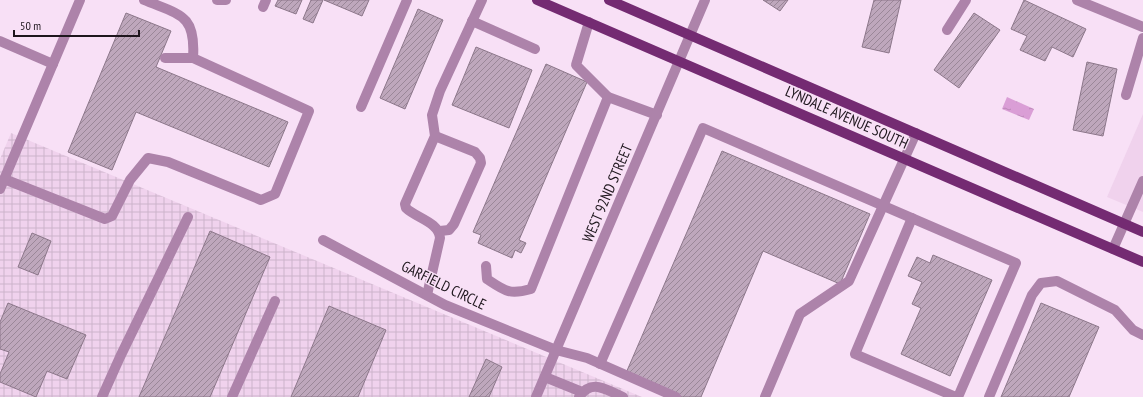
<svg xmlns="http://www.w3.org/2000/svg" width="1143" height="397" viewBox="0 0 1143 397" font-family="'PT Sans Narrow',sans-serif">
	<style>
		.built { fill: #f0d2ed }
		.industrial { fill: url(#industrial-grid) }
		.water { fill: url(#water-ripples) }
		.building { fill: url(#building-hatch); stroke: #8c778a }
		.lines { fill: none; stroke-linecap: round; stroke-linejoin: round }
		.minor { stroke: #ad83aa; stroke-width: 10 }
		.major { stroke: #742b72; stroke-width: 10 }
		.labels { text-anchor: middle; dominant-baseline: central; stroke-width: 3; stroke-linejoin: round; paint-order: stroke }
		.street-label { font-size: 15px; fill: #1e161d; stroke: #f8e0f6 }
	</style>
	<defs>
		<pattern id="industrial-grid" width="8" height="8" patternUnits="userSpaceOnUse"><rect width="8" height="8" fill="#f0d2ed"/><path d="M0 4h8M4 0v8" fill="none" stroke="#cdb4cb"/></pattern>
		<pattern id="water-ripples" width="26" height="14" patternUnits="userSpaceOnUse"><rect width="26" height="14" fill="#da9ed6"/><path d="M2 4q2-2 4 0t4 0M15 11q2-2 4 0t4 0" fill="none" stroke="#bb87b7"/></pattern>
		<pattern id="building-hatch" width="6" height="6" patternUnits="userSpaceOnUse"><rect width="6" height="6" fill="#bea7bc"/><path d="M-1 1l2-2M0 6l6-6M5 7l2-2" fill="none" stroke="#9a8798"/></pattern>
	</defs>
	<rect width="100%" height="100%" fill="#f8e0f6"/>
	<path class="built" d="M1143,114v98l-36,-15z"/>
	<path class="industrial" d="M11,133l631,264h-642v-238z"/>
	<path class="water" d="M1007,97l27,12 -5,11 -27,-11z"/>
	<g class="building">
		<path d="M278,0h24l-6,14 -21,-8z"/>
		<path d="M311,0h12l-10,23 -10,-4z"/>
		<path d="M324,0h45l-7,16z"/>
		<path d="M763,0h25l-8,11z"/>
		<path d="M874,0h27l-12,53 -27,-6z"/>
		<path d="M1024,0l62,29 -13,28 -21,-10 -7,14 -25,-11 7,-14 -16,-7z"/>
		<path d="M418,9l25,11 -38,89 -25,-11z"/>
		<path d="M126,13l45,18 -15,36 132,55 -19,45 -133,-55 -24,58 -44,-18z"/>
		<path d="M974,13l26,17 -41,58 -25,-18z"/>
		<path d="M476,47l56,23 -23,58 -57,-23z"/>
		<path d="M1087,62l30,7 -14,67 -30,-6z"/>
		<path d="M546,64l41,18 -68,158 7,3 -5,10 -6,-3 -3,8 -34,-15 3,-8 -8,-3z"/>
		<path d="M722,151l148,63 -30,70 -77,-33 -62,146h-19l-56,-24z"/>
		<path d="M210,231l60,26 -60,140h-71z"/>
		<path d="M32,233l19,8 -13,34 -20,-8z"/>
		<path d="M933,255l59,25 -42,96 -49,-22 20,-46 -9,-4 10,-22 -14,-6 9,-19 13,6z"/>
		<path d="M8,303l78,32 -19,44 -20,-8 -11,26 -36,-15v-8l9,-22 -9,-3v-27z"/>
		<path d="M1041,303l58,24 -30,70h-68z"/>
		<path d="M329,306l57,24 -28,67h-67z"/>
		<path d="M486,359l16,8 -13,30h-20z"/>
	</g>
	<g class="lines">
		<g class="minor">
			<path d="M217,0h9"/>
			<path d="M1077,0l66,27"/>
			<path d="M263,7l3,-7"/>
			<path d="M472,21l63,28"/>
			<path d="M589,22l-13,43 32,32 49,18"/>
			<path d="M947,30l19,-30"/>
			<path d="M0,41l53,23"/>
			<path d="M165,58h28"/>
			<path d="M1126,95l17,-57"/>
			<path d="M361,107l46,-107"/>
			<path d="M435,136l40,16 5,6 1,5 -27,61 -5,6 -9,1"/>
			<path d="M4,179l101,40 7,-3 18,-36 18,-22 20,4 93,38 14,-6 34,-83 -116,-53c3,-44 -13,-43 -49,-58"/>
			<path d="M0,189l80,-189"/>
			<path d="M912,218l-57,136 101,43"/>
			<path d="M323,240l122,65 111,45 31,8 89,39"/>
			<path d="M1113,249l30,-68"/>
			<path d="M486,266l1,13c18,12 22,16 44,10l77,-192"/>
			<path d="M427,295l13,-57c-1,-16 -24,-20 -34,-30l-1,-4 30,-68 -3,-21 8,-24 42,-91"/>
			<path d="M600,364l103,-236 313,135 -58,134"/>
			<path d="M545,377l37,15"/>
			<path d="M102,397l18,-40 68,-140"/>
			<path d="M232,397l43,-96"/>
			<path d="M536,397l169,-397"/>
			<path d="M579,397c13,-19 27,-7 44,0"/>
			<path d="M765,397l35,-83 49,-33 67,-148"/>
			<path d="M989,397l43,-102 9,-12 16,-2 58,29 18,20 10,5"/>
		</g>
		<g class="major">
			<path d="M537,0l606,262"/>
			<path d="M609,0l534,232"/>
		</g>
	</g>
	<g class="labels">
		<g class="street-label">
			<text transform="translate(847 117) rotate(24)">LYNDALE AVENUE SOUTH</text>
			<text transform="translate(607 193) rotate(-67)">WEST 92ND STREET</text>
			<text transform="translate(444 285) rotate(26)">GARFIELD CIRCLE</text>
		</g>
	</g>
	<path d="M14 30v6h125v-6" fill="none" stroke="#1e161d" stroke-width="2"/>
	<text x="20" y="30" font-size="12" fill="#1e161d" stroke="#f8e0f6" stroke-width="3" paint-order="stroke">50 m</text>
</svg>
